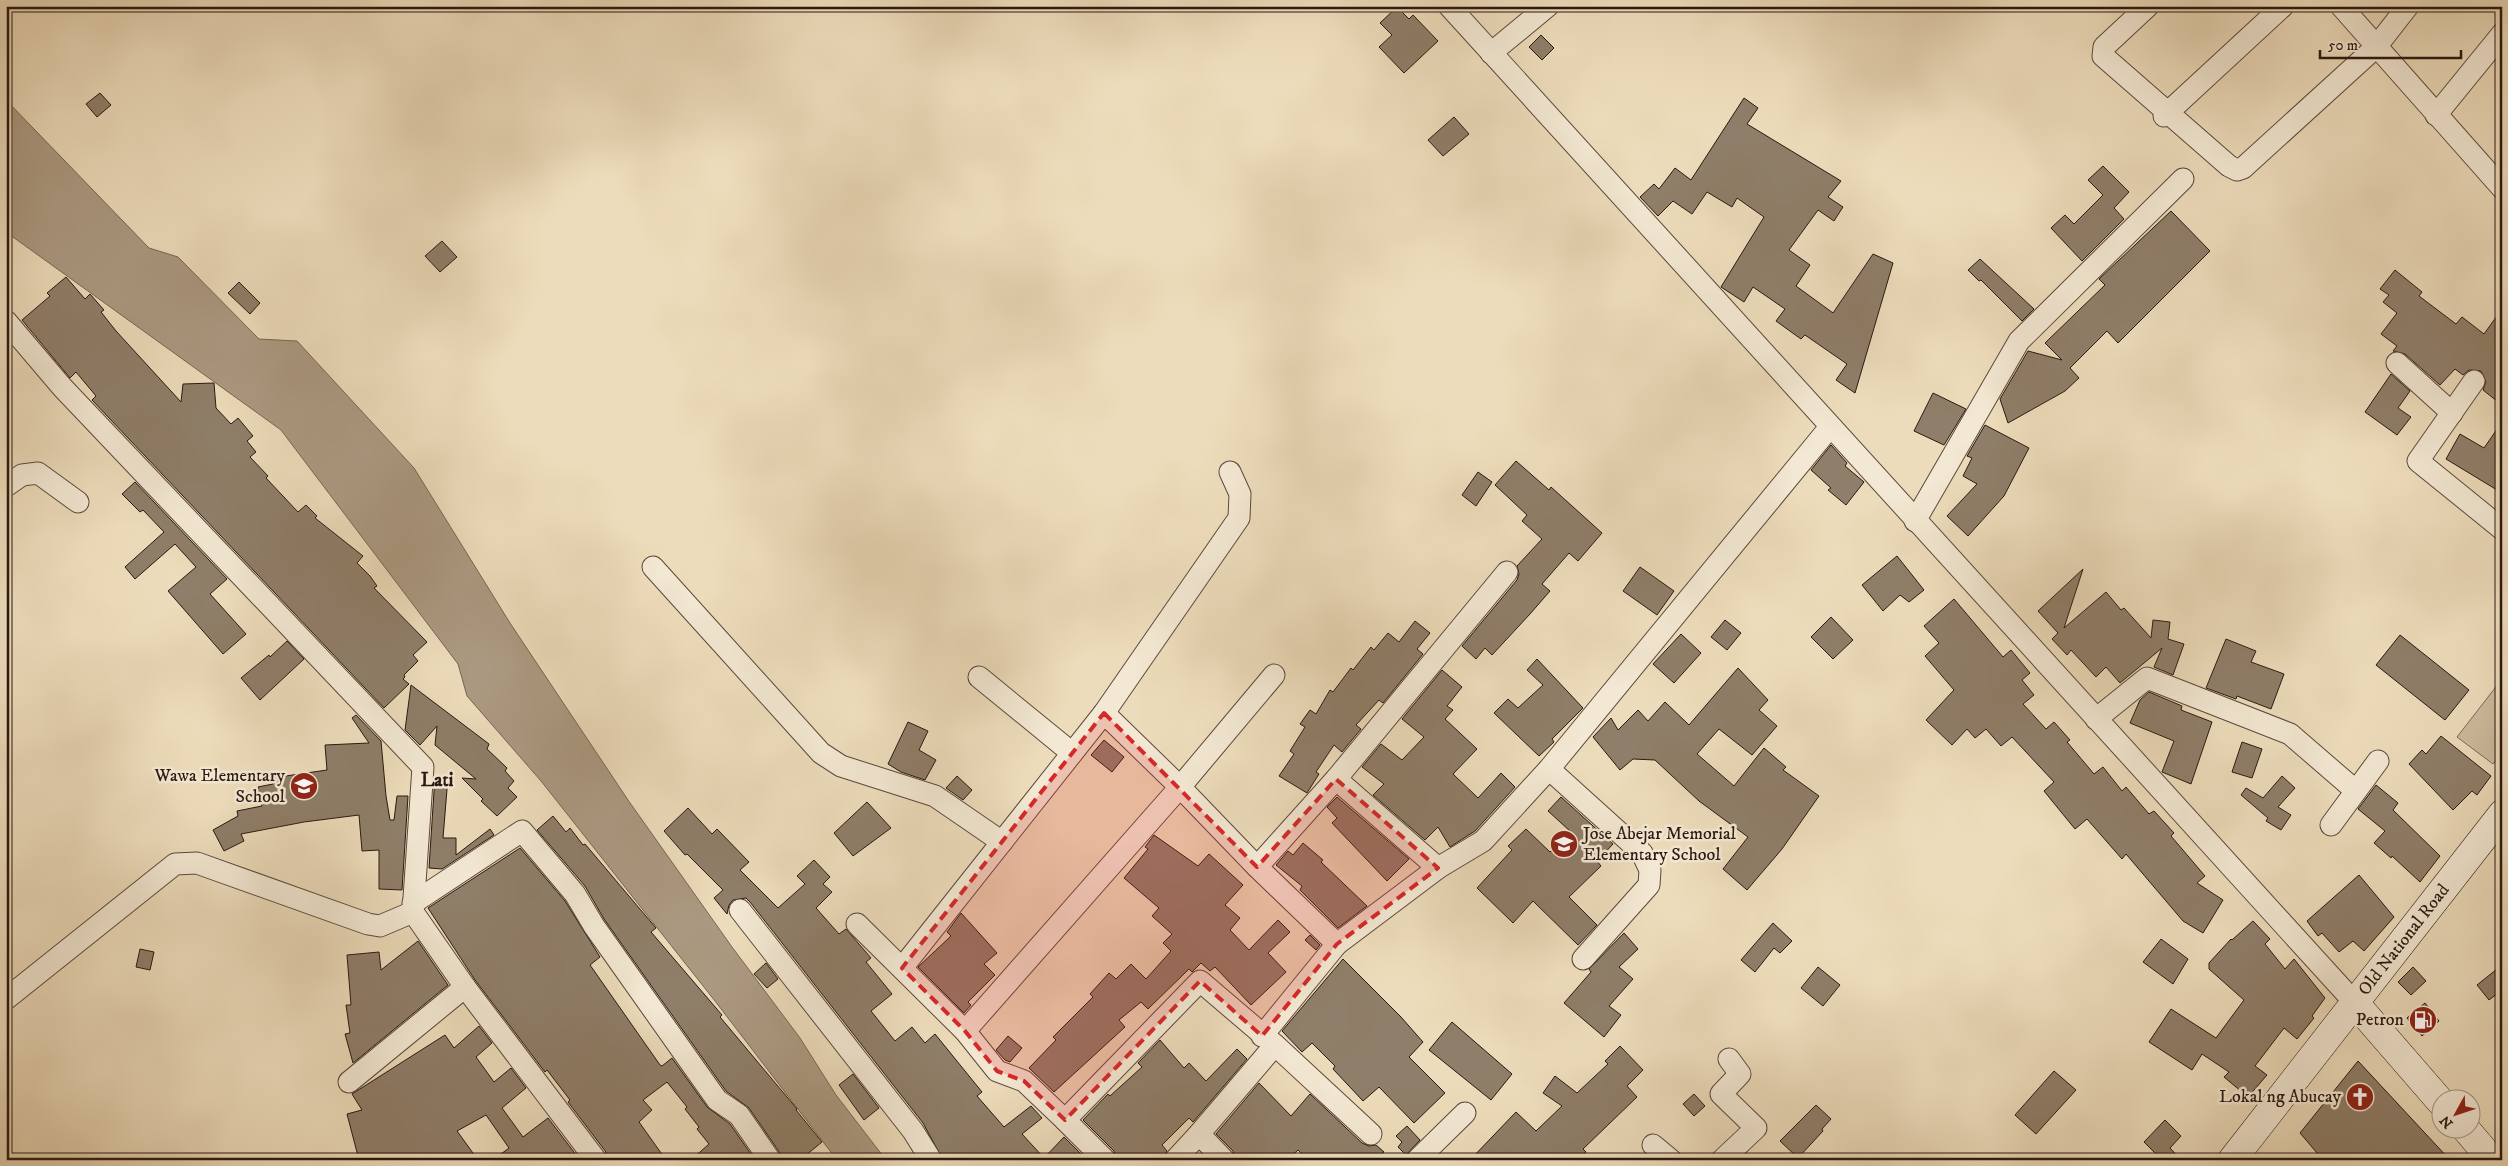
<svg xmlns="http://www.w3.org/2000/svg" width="2508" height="1166" viewBox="0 0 2508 1166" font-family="'IM FELL DW Pica',serif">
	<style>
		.green { fill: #ccbb9e; stroke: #7b6a58 }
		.water { fill: #ab9981; stroke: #776554 }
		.building { fill: #8f7e69; stroke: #2a1811 }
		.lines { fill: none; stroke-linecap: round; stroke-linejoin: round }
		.minor-casing { stroke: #5b493c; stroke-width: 23 }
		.secondary-casing { stroke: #2a1811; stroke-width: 29 }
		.minor { stroke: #f3e8d3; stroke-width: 21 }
		.secondary { stroke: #f3e8d3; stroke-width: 28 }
		.marked { fill: #d62828; fill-opacity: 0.2; stroke: #d62828; stroke-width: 4; stroke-dasharray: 10 6; stroke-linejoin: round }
		.labels { text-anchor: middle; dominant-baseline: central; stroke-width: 5; stroke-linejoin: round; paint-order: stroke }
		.poi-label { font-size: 18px; fill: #2a1811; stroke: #f3e8d3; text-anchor: end }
		.street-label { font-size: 18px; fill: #2a1811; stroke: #f3e8d3 }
		.neighbourhood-label { font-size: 19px; font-weight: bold; fill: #2a1811; stroke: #f3e8d3 }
	</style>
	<rect width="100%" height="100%" fill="#eddcbb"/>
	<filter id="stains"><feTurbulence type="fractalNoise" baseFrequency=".004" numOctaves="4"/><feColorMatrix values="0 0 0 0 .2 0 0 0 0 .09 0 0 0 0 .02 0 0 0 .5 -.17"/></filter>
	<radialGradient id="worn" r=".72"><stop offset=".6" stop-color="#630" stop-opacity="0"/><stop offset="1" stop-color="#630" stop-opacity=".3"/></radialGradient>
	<path class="green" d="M2502,679v74l-9,11 -36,-27z"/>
	<path class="water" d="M6,100l143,148 29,9 81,82 38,2 117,127 96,155 118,177 104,147 68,91 36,57 50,65h-49l-122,-159 -174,-220 -74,-85 -9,-32 -177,-234 -275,-198z"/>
	<g class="building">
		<path d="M1397,7l12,12 4,-4 25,26 -34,32 -25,-26 13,-12 -12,-12z"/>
		<path d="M1541,35l13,13 -12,12 -13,-13z"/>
		<path d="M100,93l11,12 -14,12 -11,-13z"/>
		<path d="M1744,98l14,10 -11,16 94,57 -13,16 15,10 -9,14 -16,-11 -29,40 21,15 -14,21 37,27 40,-59 20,9 -38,130 -19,-13 11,-16 -42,-29 -4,4 -25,-18 9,-12 -32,-22 -9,15 -23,-15 43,-70 -27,-19 -5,9 -25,-15 -15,22 -19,-13 -15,15 -18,-19 14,-13 5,5 16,-21 16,12z"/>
		<path d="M1454,117l15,17 -26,22 -15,-16z"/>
		<path d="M2103,166l26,26 -15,16 10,11 -42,42 -31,-33 14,-13 9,9 29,-29 -15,-15z"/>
		<path d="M2171,211l39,40 -92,92 -11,-12 -37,37 9,10 -14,13 -57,32 -8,-24 28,-48 34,9 -17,-17 60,-58 -6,-6z"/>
		<path d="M442,241l15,16 -17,15 -15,-16z"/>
		<path d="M1980,259l54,50 -12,12 -41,-41 -2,1 -11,-11z"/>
		<path d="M2395,270l27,22 -3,4 37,28 6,-7 22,17 18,-25v96l-19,-15 3,-8 -5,-11 -12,-1 -6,5 -8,-6 -15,16 -35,-31 -12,-3 4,-5 -16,-12 16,-21 -14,-11 6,-7 -9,-6z"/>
		<path d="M66,277l19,22 5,-5 14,16 -3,2 15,19 65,71 2,-18 31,-1 2,25 15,16 7,-6 15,18 -6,5 9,11 -6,5 18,19 -2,2 32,34 8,-7 11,11 -2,2 48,38 -6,7 13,13 7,10 -3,2 53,54 -14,13 5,6 -14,14 1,2 -2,2 6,5 -25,24 -292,-308 4,-4 -20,-24 -6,6 -48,-58 28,-24 -3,-3z"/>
		<path d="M239,282l21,21 -10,11 -22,-21z"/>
		<path d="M2391,374l19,17 -12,17 13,9 -14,18 -32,-23z"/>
		<path d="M1933,393l33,16 -22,36 -30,-14z"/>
		<path d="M2502,422v71l-56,-34 14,-25 24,14z"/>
		<path d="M1985,425l44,23 -25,48 -36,40 -21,-20 30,-32 -14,-8 9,-18 -5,-2z"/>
		<path d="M1831,445l16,18 -2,3 19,16 -18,23 -18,-15 3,-2 -20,-18z"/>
		<path d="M1516,461l33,29 2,-3 51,46 -24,28 -9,-8 -27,31 8,7 -20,23 -38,41 -7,-7 -9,11 -14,-13 55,-66 2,-6 -2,-8 25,-27 -20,-18 5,-6 -32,-30z"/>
		<path d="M1478,472l14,10 -16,24 -14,-11z"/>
		<path d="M135,482l92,97 -17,15 36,40 -23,20 -55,-63 28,-24 -21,-23 -40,35 -10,-12 39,-35 -21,-22 -3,2 -18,-18z"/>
		<path d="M1897,556l27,34 -15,12 -9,-7 -17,16 -21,-26z"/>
		<path d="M1640,567l34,24 -17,24 -34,-24z"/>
		<path d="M2083,569l-19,59 42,-36 15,18 3,-2 27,30 2,-18 17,2 -2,17 16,5 -11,31 -19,-8 8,-19 -42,35 -14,-16 -10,10 -25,-27 -4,5 -15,-16 6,-6 -20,-22z"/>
		<path d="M1954,599l49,58 8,-7 19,23 -8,7 12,15 -11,9 23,25 8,-7 16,18 -3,2 27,32 9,-7 19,24 4,-4 23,27 5,-3 20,22 -3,3 34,40 -8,7 26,17 -20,33 -20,-12 -57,-67 -4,5 -35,-40 -12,10 -31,-38 10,-9 -42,-45 -11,9 -15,-17 -11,9 -8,-9 -15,16 -26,-25 28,-30 -29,-34 14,-13 -15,-17z"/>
		<path d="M1831,617l22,23 -20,19 -22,-22z"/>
		<path d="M1725,620l16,13 -14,17 -16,-13z"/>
		<path d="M1415,621l15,12 -13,16 6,5 -40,49 -4,-3 -23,25 5,4 -19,23 -8,-7 -18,27 3,2 -12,19 -28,-17 15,-22 -4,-3 15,-24 -5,-3 10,-14 6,4 14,-24 3,2 18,-24 2,2 18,-23 3,3 14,-17 11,9z"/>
		<path d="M1681,634l20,19 -27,30 -21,-19z"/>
		<path d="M2400,635l69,55 -24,30 -69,-55z"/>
		<path d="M2226,639l30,12 -5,11 33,12 -13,35 -34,-13 -1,3 -30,-11z"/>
		<path d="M287,641l17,18 -44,41 -19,-22 28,-23 1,2z"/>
		<path d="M1537,659l46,49 -31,31 2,3 -15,14 -45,-43 14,-14 10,9 25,-23 -16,-15z"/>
		<path d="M1738,668l30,32 -9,10 18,16 -25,29 -33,-26 -22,25 37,32 30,-38 22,19 -3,3 36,26 -37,53 -35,41 -24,-21 25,-32 -49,-36 -44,-41 -22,-1 -13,11 -27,-33 18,-19 7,12 20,-20 10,11 17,-19 24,23z"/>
		<path d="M1442,670l20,17 -15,19 6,4 -8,9 32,30 -24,25 25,24 23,-25 14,14 -40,44 -25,16 -12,-20 -13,13 -52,-45 11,-11 -22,-17 19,-23 21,16 22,-23 -22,-18z"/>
		<path d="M411,685l78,59 -2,5 20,19 -2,3 9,10 -6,7 9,9 -20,19 -16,-15 2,-2 -21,-21 14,1 -41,-34 2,-19 -17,19 -15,-15z"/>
		<path d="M2149,692l33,14 -1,4 31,12 -21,62 -29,-12 12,-31 -44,-18 10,-23z"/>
		<path d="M356,715l25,26 5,55 4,24h4l3,-24h11l-6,94 -23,-1v-39l-17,1 -3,-36 -55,7 -63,12 3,7 -20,10 -11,-21 25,-14 -1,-5 25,-5 -4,-19 15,-3 -1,-6 55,-8 -2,-25 44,-2 -17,-25z"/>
		<path d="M908,722l20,9 -9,19 17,10 -11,20 -24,-8 -13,-8z"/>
		<path d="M2441,736l50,40 -14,19 -5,-4 -19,19 -44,-46 13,-14 4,4z"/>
		<path d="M1104,740l20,17 -12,15 -21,-17z"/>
		<path d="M2242,742l20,7 -10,29 -20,-6z"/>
		<path d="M435,776l13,1 -5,61h13v17l34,-26 4,6 -52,34 -13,-1z"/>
		<path d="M957,776l15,14 -9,10 -17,-12z"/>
		<path d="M2282,776l13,12 -17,19 13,8 -10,15 -15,-9 2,-3 -27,-23 5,-7 17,10z"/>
		<path d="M2376,785l22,18 -5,7 47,46 -20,26 -28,-26 -1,2 -17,-15 11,-12 -27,-22z"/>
		<path d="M1337,797l72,62 -22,22 -55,-58 5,-5 -10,-11z"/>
		<path d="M1561,797l52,47 -16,17 4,5 -32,31 28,28 -19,20 -45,-44 -20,22 -36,-35 35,-38 -4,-4 18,-17 24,23 21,-20 -23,-21z"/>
		<path d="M867,802l24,26 -38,28 -19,-23z"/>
		<path d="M688,808l24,26 5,-5 32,33 -9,8 38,38 27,-24 -8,-8 17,-16 16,17 -7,7 9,8 -16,16 23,26 7,-5 25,29 -5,4 26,32 -21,17 24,30 17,-14 13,16 10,-9 47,58 -5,4 27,31 27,-21 11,12 -20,16 22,24 20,-21 23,23h-144l-20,-37 -173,-221 -4,-4 -13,2 -4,5 -2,9 -13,-16 9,-8 -36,-36 -2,1 -21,-24z"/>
		<path d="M553,816l13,16 4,-4 13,17 2,-1 71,84 -5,4 71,83 -2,2 77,92 -1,1 26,32 -22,18h-18l-2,-7 -31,-45 -23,-17 -122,-172 -19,-33 -48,-56z"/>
		<path d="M1154,835l44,31 11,-12 34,31 -18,20 15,13 -10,12 19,20 29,-30 12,12 -22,21 18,19 -35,33 -36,-38 -5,4 -9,-8 -9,9 -3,-3 -41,40 -7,-7 -22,18 6,7 -71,65 -25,-24 27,-28 -3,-3 40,-40 -3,-3 19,-21 7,6 15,-15 15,15 25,-28 -8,-8 9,-9 -20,-18 7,-8 -35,-30 24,-29 -3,-2z"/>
		<path d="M1303,843l20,17 -2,2 46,44 -29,22 -38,-38 2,-4 -26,-21 12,-14 5,4z"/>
		<path d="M520,848l45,53 35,56 -10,8 70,100 2,1 10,-8 35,49 23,17 25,36h-64l18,-16 -12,-15 2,-2 -14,-18 2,-2 -20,-25 -24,18 9,10 -13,12 27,38h-58l-2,-8 -38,-50 2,-2 -23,-30 -2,2 -70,-92 -47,-72z"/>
		<path d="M2359,875l35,42 -30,34 -11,-10 -14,11 -17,-19 -4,3 -11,-15z"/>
		<path d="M961,913l36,40 -13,11 11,11 -27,27 3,3 -7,8 -46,-46 33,-31 -4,-4z"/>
		<path d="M2253,921l17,18 -5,5 20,25 9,-10 31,39 -13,18 2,2 -17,21 -13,-11 -29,38 12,9 -19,22 -24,-20 5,-5 -27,-18 -10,16 -43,-28 22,-33 45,29 28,-38 -35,-31v-6l22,-24 1,1z"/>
		<path d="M1773,923l19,18 -12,12 -6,-5 -19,24 -14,-12z"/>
		<path d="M1624,933l14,16 -19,18 14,12 -24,27 12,9 -17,22 -40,-34 27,-31 -2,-3z"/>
		<path d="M1310,935l10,10 -4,5 -11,-10z"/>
		<path d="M2161,939l27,20 -15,25 -30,-22z"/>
		<path d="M418,941l30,44 -95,78 -8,-29 5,-1 -4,-28h5l-4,-50 32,-3 2,18z"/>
		<path d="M140,949l14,3 -4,18 -14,-3z"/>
		<path d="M1343,959l58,58 22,25 -14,15 36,36 -31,30 -35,-36 -16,14 -30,-32 2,-3 -23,-23 -10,9 -20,-21z"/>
		<path d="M766,963l12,16 -11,9 -13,-14z"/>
		<path d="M2502,965v25l-13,10 -12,-15z"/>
		<path d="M1818,967l22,18 -17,21 -22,-18z"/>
		<path d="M2413,967l13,14 -15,14 -13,-13z"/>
		<path d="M2425,1003l14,18 -17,15 -15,-18z"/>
		<path d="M1452,1022l60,52 -21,26 -62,-50z"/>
		<path d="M479,1026l13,17 -16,14 18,25 17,-14 15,20 -24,20 21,29 25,-19 32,42h-87l16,-12 -23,-33 -29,16 21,29h-119l-12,-46 15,-4 -10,-16 93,-59 9,13z"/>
		<path d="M1008,1036l14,12 -12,14 -5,-2 -9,-10z"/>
		<path d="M1160,1040l24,28 5,-5 17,18 31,-32 10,10 -54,63 -4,-4 -27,27 5,6 -4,9h-46l-3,-9 -31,-31 25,-26 2,2 32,-29 -4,-4z"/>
		<path d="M1620,1046l23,24 -16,16 10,11 -54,52 3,3 -7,8h-109l46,-48 20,19 26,-25 -19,-13 12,-17 22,17 31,-29 -3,-3z"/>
		<path d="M2358,1061l92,99h-127l-23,-27z"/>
		<path d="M2054,1071l22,19 -40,44 -21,-19z"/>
		<path d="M853,1074l26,34 -15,12 -25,-35z"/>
		<path d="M1259,1083l32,33 19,-22 52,49 7,3 7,-1 8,7 -9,8h-67l-10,-10 -11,10h-51l-3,-9 -17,-17z"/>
		<path d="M1694,1094l11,12 -11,10 -11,-12z"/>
		<path d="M1816,1105l15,14 -9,10 1,2 -25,27 -18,-17z"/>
		<path d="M2165,1120l16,16 -11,12 11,12h-19l-18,-18z"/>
		<path d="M1407,1126l13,14 -14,15 -8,-8 4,-5 -6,-6z"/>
	</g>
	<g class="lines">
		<defs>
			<g id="minor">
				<path d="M1449,6l906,997"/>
				<path d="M2148,6l-44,41 -1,9 126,110 8,4 6,-2 133,-121 32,-41"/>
				<path d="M2341,6l161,182"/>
				<path d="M1491,53l57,-47"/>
				<path d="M2436,115l66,-81"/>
				<path d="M2164,116l119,-110"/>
				<path d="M6,321l56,66 361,380 -10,145 52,75 131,173"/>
				<path d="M2397,363l55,50"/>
				<path d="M2474,381l-56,80 84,68"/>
				<path d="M6,486l16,-11 16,-2 40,29"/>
				<path d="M1915,521l104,-180 164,-162"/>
				<path d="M653,567l168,186 20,13 94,30 67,46"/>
				<path d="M979,677l93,76"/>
				<path d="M1104,713l76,74 94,-112"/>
				<path d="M2096,719l51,-41 143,56 66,57"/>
				<path d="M1549,769l93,84 8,17 -1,15 -66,74"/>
				<path d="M1336,779l102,89"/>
				<path d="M2331,825l47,-64"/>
				<path d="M413,903l109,-72 53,63 19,32 123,174 22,15 31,45"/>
				<path d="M740,910l173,221 18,29"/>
				<path d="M857,924l108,107 215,-244 77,80"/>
				<path d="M1337,944l-80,-77 79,-88 171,-207"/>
				<path d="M902,968l202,-255 135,-195 1,-24 -10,-22"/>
				<path d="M6,999l169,-135 22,-1 171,61 12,2 33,-14"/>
				<path d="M965,1031l32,40 27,10 41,39"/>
				<path d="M1262,1036l75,-92 101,-76 45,-27 66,-72 281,-342"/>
				<path d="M349,1082l116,-95"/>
				<path d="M1199,1134l25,26"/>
				<path d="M1653,1145l18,15"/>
				<path d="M1105,1160l-40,-40 135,-139 75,64 96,89"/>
				<path d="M1175,1160l24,-26 76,-89"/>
				<path d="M1417,1160l48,-47"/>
				<path d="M1722,1160l34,-32 -35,-34 19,-20 -11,-15"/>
			</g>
			<g id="secondary">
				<path d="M2355,1003l85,98"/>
				<path d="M2465,1128l27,32"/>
				<path d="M2232,1160l270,-346"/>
			</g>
		</defs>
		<use href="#minor" class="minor-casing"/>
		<use href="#secondary" class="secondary-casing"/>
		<use href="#minor" class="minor"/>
		<use href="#secondary" class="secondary"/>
	</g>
	<path class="marked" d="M1104,713l153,154 79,-88 102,89 -101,76 -75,92 -62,-55 -135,139 -41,-39 -27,-10 -32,-40 -63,-63z"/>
	<defs>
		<symbol id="school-disc" viewBox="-11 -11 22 22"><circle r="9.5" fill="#8f2418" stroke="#f3e8d3"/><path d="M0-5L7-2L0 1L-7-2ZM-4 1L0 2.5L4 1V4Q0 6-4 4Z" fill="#fff"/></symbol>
		<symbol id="fuel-disc" viewBox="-11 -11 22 22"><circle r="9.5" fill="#8f2418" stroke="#f3e8d3"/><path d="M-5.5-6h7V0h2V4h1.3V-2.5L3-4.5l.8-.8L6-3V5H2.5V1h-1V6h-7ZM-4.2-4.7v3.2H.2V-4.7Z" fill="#fff"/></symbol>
		<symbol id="church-disc" viewBox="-11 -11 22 22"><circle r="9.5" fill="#8f2418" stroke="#f3e8d3"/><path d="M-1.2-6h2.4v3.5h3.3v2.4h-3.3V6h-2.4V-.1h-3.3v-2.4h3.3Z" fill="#fff"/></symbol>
	</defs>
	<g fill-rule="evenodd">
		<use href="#school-disc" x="288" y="770" width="32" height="32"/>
		<use href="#school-disc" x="1548" y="828" width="32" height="32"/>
		<use href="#fuel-disc" x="2407" y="1004" width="32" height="32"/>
		<use href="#church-disc" x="2344" y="1081" width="32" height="32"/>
	</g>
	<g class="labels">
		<g class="poi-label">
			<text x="285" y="776">Wawa Elementary<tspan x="285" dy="21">School</tspan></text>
			<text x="1583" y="834" text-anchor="start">Jose Abejar Memorial<tspan x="1583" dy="21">Elementary School</tspan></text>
			<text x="2404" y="1020">Petron</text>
			<text x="2341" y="1097">Lokal ng Abucay</text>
		</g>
		<g class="street-label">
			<text transform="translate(2404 940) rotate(-52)">Old National Road</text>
		</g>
		<g class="neighbourhood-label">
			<text x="437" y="780">Lati</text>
		</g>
	</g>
	<rect width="2508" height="1166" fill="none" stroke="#eddcbb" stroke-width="25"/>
	<rect x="8" y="8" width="2493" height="1151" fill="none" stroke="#2a1811" stroke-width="2.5"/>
	<rect x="12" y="12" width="2483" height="1141" fill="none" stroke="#2a1811"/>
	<g transform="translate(2456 1114) rotate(230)"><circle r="24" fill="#f3e8d3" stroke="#a39585"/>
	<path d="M0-4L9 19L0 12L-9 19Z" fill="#8f2418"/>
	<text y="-8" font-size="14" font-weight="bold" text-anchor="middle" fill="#2a1811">N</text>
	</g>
	<path d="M2320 50v8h141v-8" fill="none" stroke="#2a1811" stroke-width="2.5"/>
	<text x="2328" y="50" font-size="15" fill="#2a1811" stroke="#f3e8d3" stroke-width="4" paint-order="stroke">50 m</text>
	<rect width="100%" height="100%" filter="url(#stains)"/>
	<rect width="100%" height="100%" fill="url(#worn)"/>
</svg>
